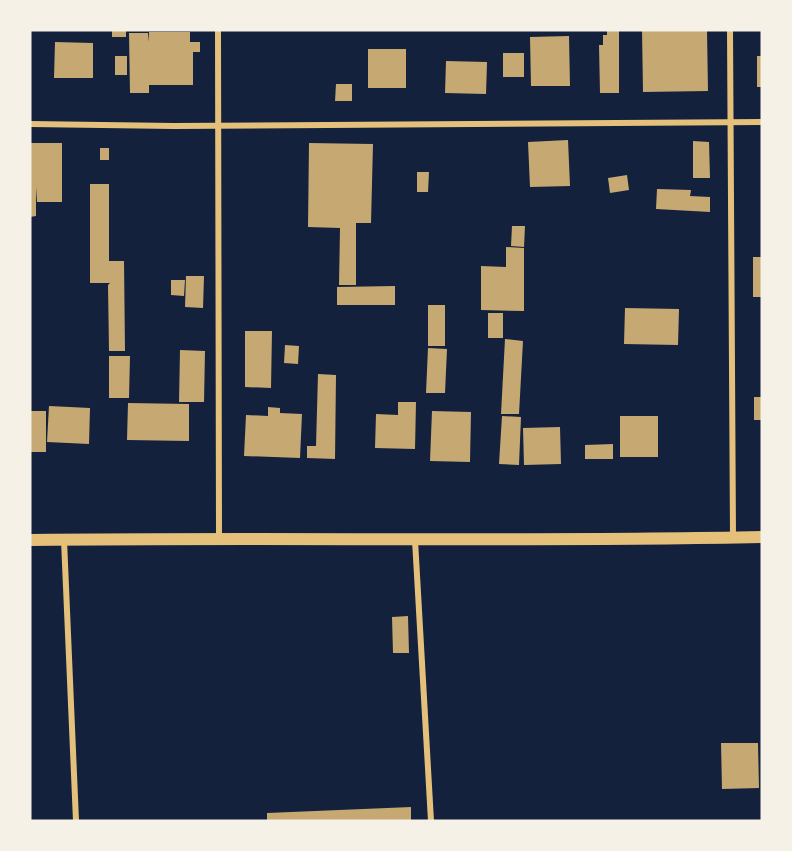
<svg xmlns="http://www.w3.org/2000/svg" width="792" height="851" viewBox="0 0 792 851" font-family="'Open Sans',sans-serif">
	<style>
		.building { fill: #c6a872 }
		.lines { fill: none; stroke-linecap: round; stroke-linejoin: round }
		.minor { stroke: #e5c07b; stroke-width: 6 }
		.secondary { stroke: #e5c07b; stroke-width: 12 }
	</style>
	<rect width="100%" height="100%" fill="#14213d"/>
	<g class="building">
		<rect x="112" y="30" width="14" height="7"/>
		<path d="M607,30h12v63h-19l-1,-48h4v-10h4z"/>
		<path d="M642,30h65l1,61 -65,1z"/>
		<path d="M149,32h41v10h10v10h-7v33h-44v8h-19l-1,-60h19l1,9z"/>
		<path d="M569,36l1,50h-39l-1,-49z"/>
		<path d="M55,42l38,1v35h-39z"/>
		<rect x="368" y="49" width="38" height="39"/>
		<rect x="503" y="53" width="21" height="24"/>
		<rect x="115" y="56" width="12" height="19"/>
		<rect x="757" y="56" width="5" height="31"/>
		<path d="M446,61l41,1 -1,32 -41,-1z"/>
		<path d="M336,84h16v17h-17z"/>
		<path d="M568,140l2,46 -40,1 -2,-45z"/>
		<path d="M693,141l16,1 1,36h-17z"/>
		<path d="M30,143h32v59h-25l-1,-15v29l-6,1z"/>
		<path d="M309,143l64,1 -2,79h-15v62h-17l1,-57 -32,-1z"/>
		<rect x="100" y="148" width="9" height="12"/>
		<path d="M417,172h12l-1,20h-11z"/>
		<path d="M627,175l2,15 -19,3 -2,-15z"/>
		<path d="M90,184h19v77h15l1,90h-16l-1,-66 2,-2h-20z"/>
		<path d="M657,189l34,1 -1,6 20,1v15l-54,-3z"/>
		<path d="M512,226h13l-1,21 -13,-1z"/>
		<path d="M506,247l18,1v63l-43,-1v-44l25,1z"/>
		<rect x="753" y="257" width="9" height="40"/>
		<path d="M186,276h18l-1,32 -18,-1z"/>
		<path d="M171,280h14l-1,16 -13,-1z"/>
		<path d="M395,286v19h-58v-18z"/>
		<rect x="428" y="305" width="17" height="41"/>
		<path d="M625,308l54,1 -1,36 -54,-1z"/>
		<rect x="488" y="313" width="15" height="25"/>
		<path d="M245,331h27l-1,57 -26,-1z"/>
		<path d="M505,339l18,2 -4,73h-18z"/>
		<path d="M285,345l14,1 -1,18 -14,-1z"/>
		<path d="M428,348l19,1 -2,44h-19z"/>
		<path d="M180,350l25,1 -1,51h-25z"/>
		<path d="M109,356h21l-1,42h-20z"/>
		<path d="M318,374l18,1 -1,84 -28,-1v-12h9z"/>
		<rect x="754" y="397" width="8" height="23"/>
		<path d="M398,402h18l-1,47 -40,-1 1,-34 22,1z"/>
		<path d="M128,403l61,1v37l-62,-1z"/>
		<path d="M49,406l41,2 -1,36 -42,-2z"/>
		<path d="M268,407l12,1v5l22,1 -2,44 -56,-2 2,-41 22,1z"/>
		<rect x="30" y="411" width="16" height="41"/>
		<path d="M432,411l39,1 -1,50 -40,-1z"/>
		<path d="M502,416l19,1 -2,48 -20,-1z"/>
		<rect x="620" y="416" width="38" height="41"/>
		<path d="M560,427l1,37 -37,1 -1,-37z"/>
		<path d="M613,444v15h-28v-14z"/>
		<path d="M408,616l1,37h-16l-1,-36z"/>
		<path d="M721,743h37l1,45 -37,1z"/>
		<path d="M411,807v14h-144v-8z"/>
	</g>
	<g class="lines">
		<g class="minor">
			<path d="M218,30l1,507"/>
			<path d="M730,30l3,507"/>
			<path d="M30,124l144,2 588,-4"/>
			<path d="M64,540l12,281"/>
			<path d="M415,540l16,281"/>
		</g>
		<path class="secondary" d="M30,540c244,-3 488,2 732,-3"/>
	</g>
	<rect width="792" height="851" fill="none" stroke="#f6f1e7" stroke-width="63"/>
</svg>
